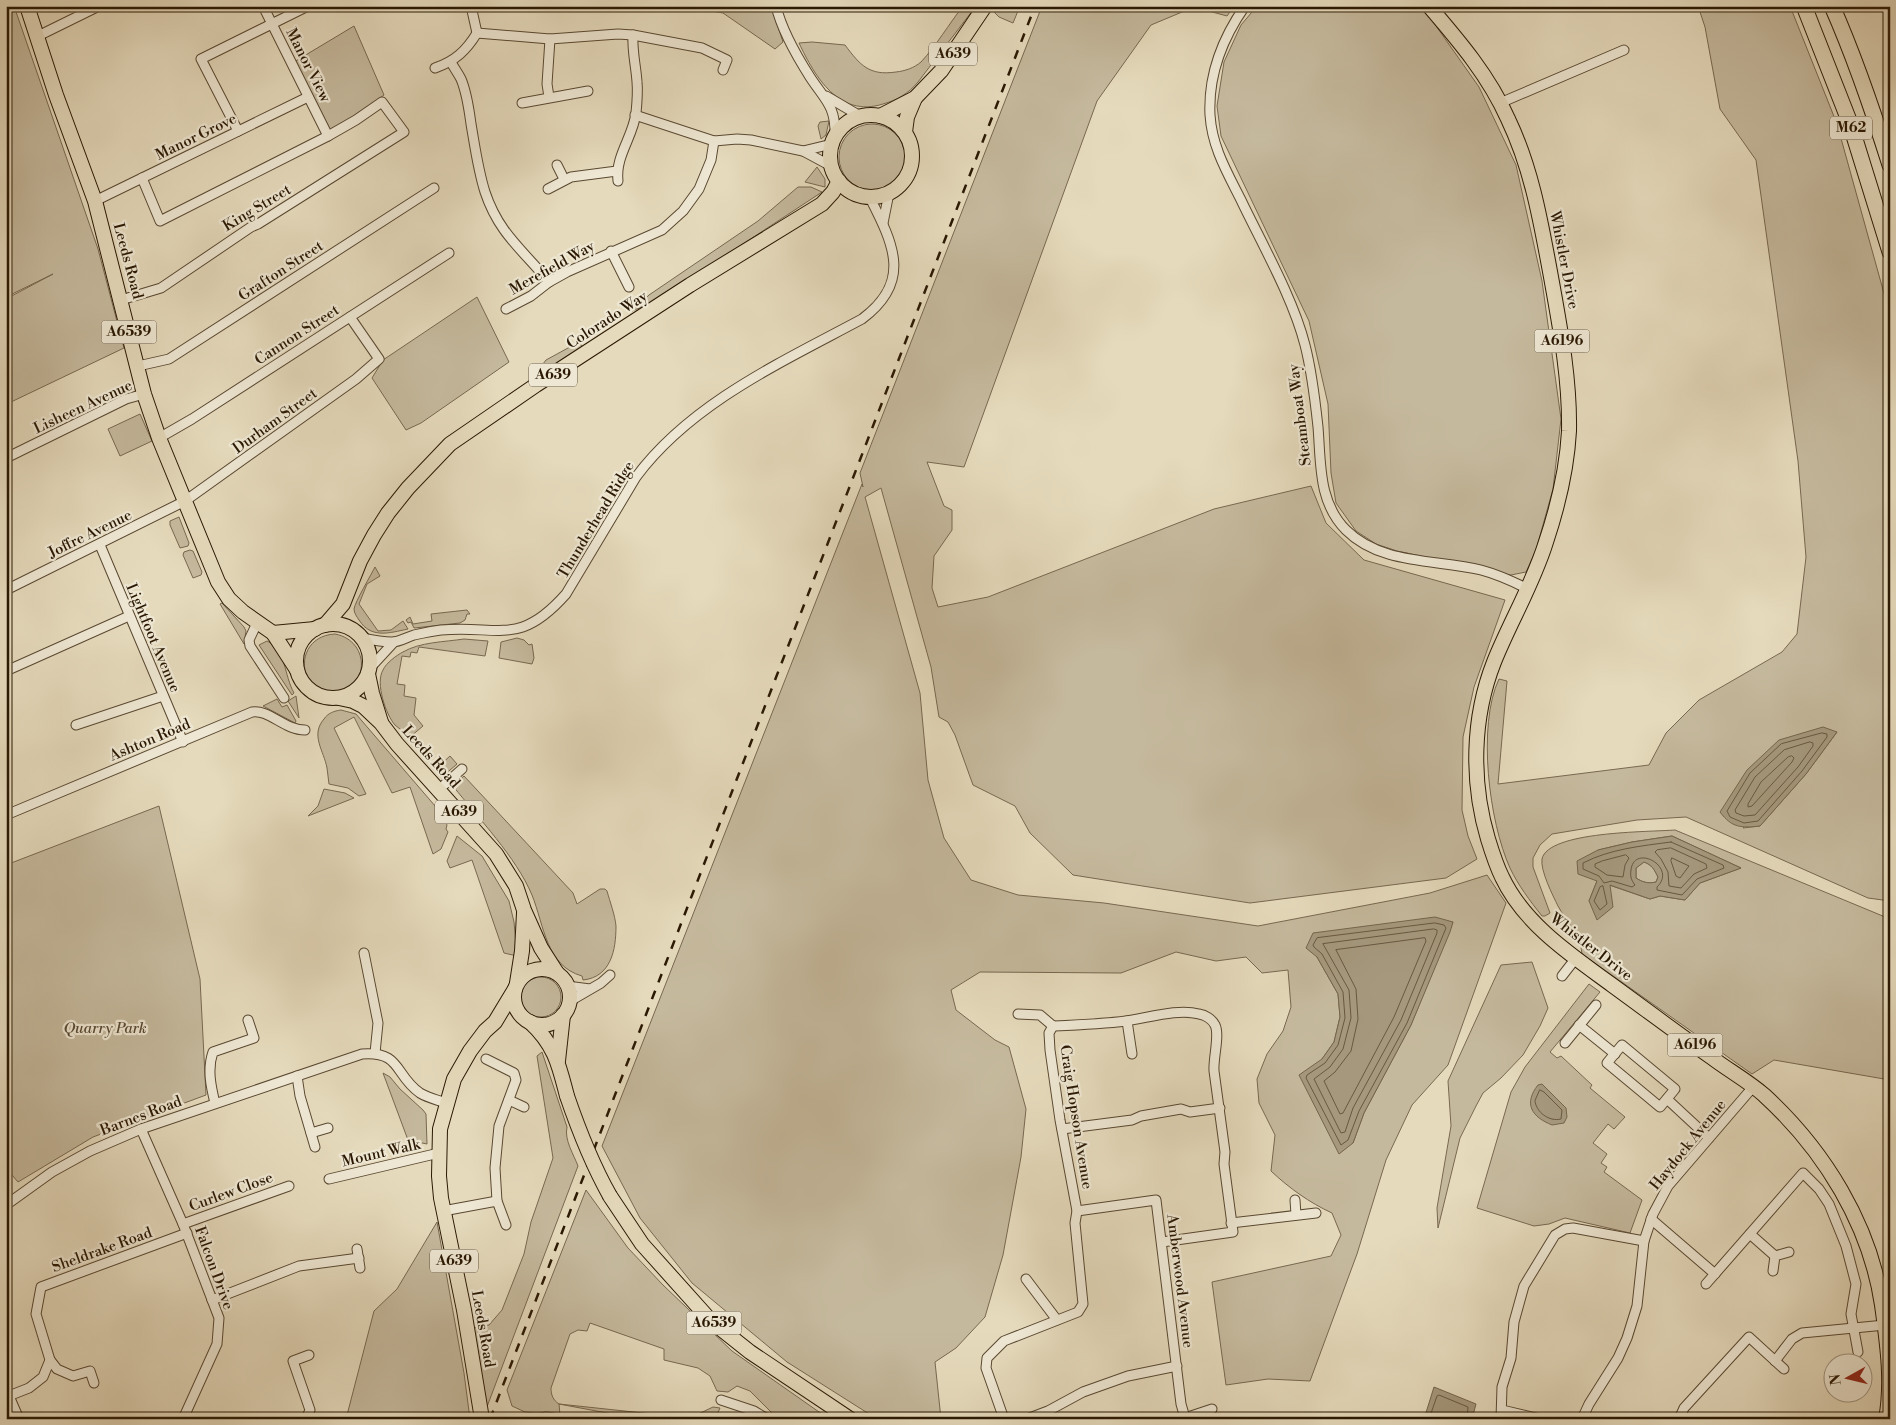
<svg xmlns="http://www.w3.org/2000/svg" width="1896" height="1425" viewBox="0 0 1896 1425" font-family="'Libre Bodoni',serif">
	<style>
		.green { fill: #c5b99d; stroke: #786850; fill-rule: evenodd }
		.water { fill: #a5987d; stroke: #74654c; fill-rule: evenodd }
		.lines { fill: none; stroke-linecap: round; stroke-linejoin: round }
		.shore { stroke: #685840; stroke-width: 1 }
		.street-casing { stroke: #594831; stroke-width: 11 }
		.primary-casing { stroke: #2a1803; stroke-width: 16 }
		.highway-casing { stroke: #2a1803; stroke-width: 17 }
		.street { stroke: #eee7d3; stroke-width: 9 }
		.primary { stroke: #e5dabc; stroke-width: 14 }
		.highway { stroke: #e5dabc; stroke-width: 15 }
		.rail { stroke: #2a1803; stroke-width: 2.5; stroke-dasharray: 9 9; stroke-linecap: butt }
		.primary-bridge-casing { stroke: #2a1803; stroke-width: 16; stroke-linecap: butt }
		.primary-bridge { stroke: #e5dabc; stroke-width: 14 }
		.labels { text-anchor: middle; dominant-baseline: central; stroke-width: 4.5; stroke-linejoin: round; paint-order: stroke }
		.shield { fill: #eee7d3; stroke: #655641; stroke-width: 1 }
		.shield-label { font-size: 14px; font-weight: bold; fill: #2a1803 }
		.street-label { font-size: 15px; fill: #2a1803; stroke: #eee7d3 }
		.park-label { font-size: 15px; font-style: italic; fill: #584831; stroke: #eee7d3 }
	</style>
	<rect width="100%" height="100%" fill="#e5dabc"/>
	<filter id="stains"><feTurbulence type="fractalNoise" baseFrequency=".004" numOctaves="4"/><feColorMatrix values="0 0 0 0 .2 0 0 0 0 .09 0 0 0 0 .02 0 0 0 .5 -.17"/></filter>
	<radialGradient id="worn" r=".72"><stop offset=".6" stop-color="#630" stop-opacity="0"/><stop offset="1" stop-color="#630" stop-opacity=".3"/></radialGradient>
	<g class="green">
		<path d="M6,6h8l84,243 26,99 -113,54 -5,-9v-94l47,-25 -47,23z"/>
		<path d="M684,6h87l12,36 -8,7 -52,-36z"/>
		<path d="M963,6h13l-58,76c-10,12 -21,18 -35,22 -44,14 -68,-27 -84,-61l13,-1 33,3c15,20 24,31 51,27 9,-1 18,-4 25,-10 15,-16 28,-38 42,-56z"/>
		<path d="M994,6h26l-7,17 -14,-6 -7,-7z"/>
		<path d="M1042,6h192l-7,10 -33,-9 -43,18 -54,76 -133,366 -37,-5 17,44 8,4v20l-18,26 -2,32 6,19 50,-10 226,-88 97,-23 15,37 38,37 141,40 -31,87 -11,50 -1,73 6,26 9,23 -31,19 -196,25 -177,-28 -43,-42 -15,-27 -42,-21 -18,-50 -7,-13 -9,-5 -8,-50 -50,-179 -16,9 55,196 8,87 16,58 27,42 47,15 86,8 154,23 172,-33 57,-18 19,28 -58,162 -36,40 -26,55 -29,94 -47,127 -42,-2 -42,6 -14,-103 119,-26 10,-21 -9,-22c-22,-10 -43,-25 -61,-42l4,-36 -16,-32 -2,-24 10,-25 16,-23 8,-24 -3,-37 -26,3 -16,-16 -30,4 -40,-9 -55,21 -141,-1 -29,18 5,20 39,30 14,7 17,62 -5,48 -18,98 -18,62 -29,31 -21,14 6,57h-64l-90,-57 -95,-79 -52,-65 -38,-72 260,-662 1,3 -3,-14zM1453,922l-42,103 -47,88 -11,30 -31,-84 12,-17 6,-25 -2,-23 -21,-37z"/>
		<path d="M1257,6h165l57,81 37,78 26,116 19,138 -8,70 -17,61 -10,22 -15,3 -114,-24 -21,-7 -20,-13 -20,-28 -5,-30 -3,-69 -19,-83 -88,-185 -4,-30 7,-44 17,-37z"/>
		<path d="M1698,6h92l47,118 53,191v586l-22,-3 -182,-81 -49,3 -85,14 -12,11 -7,13v9l17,46 -5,3h-3c-12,-15 -24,-31 -32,-48 -21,-46 -33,-143 -11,-189l8,2 -9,103 151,-19 17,-32 33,-33 83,-48 15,-18 9,-77 -8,-96 -42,-301 -36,-51 -15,-82zM1837,732l-31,42 -46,52 -17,2z"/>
		<path d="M354,26l30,69 -28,22 -27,17 -35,-72z"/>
		<path d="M829,121l-3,14 -5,4 -3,-13 2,-4z"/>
		<circle cx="872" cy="157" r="33"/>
		<path d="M817,167l8,12v8l-20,-5z"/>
		<path d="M798,187h13l11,5 -167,110 -23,9 17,-16 109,-74z"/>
		<path d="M477,297l32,65 -88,61 -15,7 -34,-52 11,-18z"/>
		<path d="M579,342l4,6 -54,34 17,-22z"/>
		<path d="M140,414l12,27 -32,15 -12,-27z"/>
		<path d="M179,517l10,26 -1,3 -8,2 -10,-23v-4z"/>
		<path d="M190,550l3,1 9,21 -1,3 -8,3 -10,-23 1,-3z"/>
		<path d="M375,567l5,9 -13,8 -8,20 19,27 13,-1 12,-9 5,8c-19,4 -37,10 -49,-9 -2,-3 -5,-7 -5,-11 1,-7 17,-34 21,-42z"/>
		<path d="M222,603l22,24 2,4 -2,13 -24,-40z"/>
		<path d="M467,610l3,4h-3l-2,6 -5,3 -46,5 -3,-6 -3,1 -2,-3 4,-3 3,7 19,-3 -1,-7z"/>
		<path d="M335,634c37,7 34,58 -2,58 -38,0 -39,-56 2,-58z"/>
		<path d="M517,638l7,2 5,5 3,-1 2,14 -2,6 -33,-6 2,-16z"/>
		<path d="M464,639l24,2 -3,15 -66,-9 -2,6 -6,-1 -1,5 -8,-1 -5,28 8,1 -1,11 12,2 -2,17 9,11 -13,11c-5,-4 -10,-8 -15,-12 -9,-10 -20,-42 -12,-55 3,-7 14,-15 20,-18 17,-10 41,-10 61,-13z"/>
		<path d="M267,641c19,9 17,34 27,52l-2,2 -33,-50z"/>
		<path d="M296,696l3,22 -11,-17z"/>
		<path d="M277,699l5,8 5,-2 9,16 -1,2 -32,-17z"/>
		<path d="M341,710l15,4 86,100 5,11 -1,4 2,3 -7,17 -8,5 -23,-67 -18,6 -38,-76 -20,11 32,66 -7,2 -11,-8 -19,-4c-1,-5 -1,-11 -2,-16 -3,-17 -17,-33 -3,-49 4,-6 10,-8 17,-9z"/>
		<path d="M450,756l7,8 -15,13 -5,-9z"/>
		<path d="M464,776l109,117 4,11 23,-15h5l2,2c3,11 8,24 9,35 0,24 -5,51 -33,54l-1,-4c-36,-10 -38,-51 -50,-81 -16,-38 -53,-76 -79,-109z"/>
		<path d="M324,789l21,4 9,5 -46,18 10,-10z"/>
		<path d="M159,806l41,173 6,116 -113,42 -75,45 -12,-14v-303z"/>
		<path d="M1675,830l215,89v161l-116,-20 -22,14 -170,-120c-1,-18 -16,-33 -24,-48 -5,-10 -18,-36 -16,-47 6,-28 107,-27 133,-29zM1672,836l69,32 -41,15 -15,17 -25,-4 -10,3 -41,-14 -20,16 8,-20 1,-31 34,-8z"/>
		<path d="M457,836l25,20 27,45 5,21 3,34 -13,-3 -32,-93 -22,8 -3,-7z"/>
		<path d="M1644,862c8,3 10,7 14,15l-2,5c-8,2 -14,0 -20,-4v-10z"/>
		<path d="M1532,962l16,46 -8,18 -17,29 -22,23 -18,15 -7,13 -16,32 -22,90 -1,-20 14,-82 -3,-45 53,-116z"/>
		<circle cx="541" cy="997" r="20"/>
		<path d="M1589,984l11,8 -50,60 7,6 4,-2 31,29 -2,3 35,29 -11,12 -6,-5 -15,19 14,11 -6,9 6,4 -3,5 38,28 -12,33 -65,-15 -16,6 -15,2 -57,-18 34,-116 14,-25z"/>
		<path d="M542,1052l25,75c-3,13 7,28 11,39l-93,246 -11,-84 15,-3 13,-15 22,-56 7,-32 22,-64 -16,-102z"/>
		<path d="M383,1073l7,4 10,12 23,21 3,4 1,30 -19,-4z"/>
		<path d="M586,1190l42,58 35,37 69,66 97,68h-51l-28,-28 -13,-5 -9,6 -11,-1 -7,-15 -12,-8 -34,-8v-11l-74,-26 -3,8 -9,-1 -8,4 -19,54c0,7 2,12 8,16l131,14 23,-11 7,1 -5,11h-76l-80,-15 1,11 -35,-3 -13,-6 -5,-16z"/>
		<path d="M437,1222l27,151 6,46h-124l28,-108 23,-22z"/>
	</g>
	<g class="water">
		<path d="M1823,727l14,5 -31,42 -46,52c-19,2 -28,2 -40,-14l27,-42 32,-30z"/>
		<path d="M1672,836l69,32 -41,15 -15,17 -25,-4 -10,3 -40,-14 3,22 -16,13 -8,-19 8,-20 -19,-7 -1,-13 21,-11 34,-8zM1644,862c8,3 10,7 14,15l-2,5c-8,2 -14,0 -20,-4v-10z"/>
		<path d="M1435,917l18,5 -3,10 -39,93 -47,88 -11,30 -14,11 -40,-79 23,-16 12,-17 6,-25 -2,-23 -21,-37 -11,-9 7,-15z"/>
		<path d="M1542,1084l24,24 1,9 -3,6 -12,2c-20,-8 -29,-21 -14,-40z"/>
		<path d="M1434,1387l42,17 -4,15h-48z"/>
	</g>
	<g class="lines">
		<g class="shore">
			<path d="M1822,733l5,1v3l-25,34 -44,50 -14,2 -14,-6 -3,-6 23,-38 31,-29z"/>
			<path d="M1810,742l3,1v3l-15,21 -43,48 -11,1 -8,-3 -1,-3 20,-33 29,-27z"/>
			<path d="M1792,756l2,2 -2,4 -40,44 -4,1v-3l13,-22 27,-25z"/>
			<path d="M1671,842l52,23 1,3 -27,11 -15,16 -25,-5v-3c21,-20 -23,-44 -26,-17 -1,6 0,10 4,15l-3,2 -20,-6 -8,2 -5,-7 -16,-7v-6c27,-14 58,-17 88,-21z"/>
			<path d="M1671,848l35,16 1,4 -13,6 -13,14 -12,-2 -1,-14 -7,-13 -6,-7 2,-2z"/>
			<path d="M1626,855l3,3 -4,7 -2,12 -16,-2 -12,-8v-3l7,-3z"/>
			<path d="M1672,858l17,8 -9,12 -4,-2 -5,-15z"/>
			<path d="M1603,886l4,18 -7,6 -6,-9 6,-14z"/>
			<path d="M1435,923l9,2 2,3 -39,95 -48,88 -11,29 -7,5 -35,-67 1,-3 18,-12 13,-18 7,-27 -2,-26 -21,-38 -8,-7 -1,-2 4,-7z"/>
			<path d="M1434,929l3,1v3l-36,87 -48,88 -8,24 -4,1 -27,-54 16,-12 13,-18 8,-31 -2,-28 -26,-46z"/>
			<path d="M1425,938l1,3 -32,76 -51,96 -3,1 -16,-33 11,-9 16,-21 7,-32 -2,-30 -20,-39z"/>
			<path d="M1540,1090l4,2 18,18 -1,9c-12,3 -25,-7 -26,-18z"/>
			<path d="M1429,1419l8,-23 2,-1 29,12 -1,12"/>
		</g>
		<defs>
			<g id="street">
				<path d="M263,6l65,130"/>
				<path d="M471,6l6,27"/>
				<path d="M776,6c6,25 20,49 34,71 15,23 26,29 25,59"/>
				<path d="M1245,6c-23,33 -37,68 -35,109 2,32 17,57 31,85 21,44 52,98 64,145 7,27 10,54 13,82 3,36 0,75 28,103 35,35 90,29 135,40 15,4 31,11 45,18"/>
				<path d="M477,33l73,6 68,-5 15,1 69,13 25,12 -4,10"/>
				<path d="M36,37l63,-31"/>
				<path d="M451,62c3,6 7,11 10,17 6,14 8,30 10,45 4,23 7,46 14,68 14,42 38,58 64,90"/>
				<path d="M435,68c20,-7 31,-17 42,-35"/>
				<path d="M826,96l34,20"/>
				<path d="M549,97l-2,-13 3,-45"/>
				<path d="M522,103l66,-12"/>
				<path d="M1500,103l124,-53"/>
				<path d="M635,115l79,26 23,-2 14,1 52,11 28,15"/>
				<path d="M238,131l-37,-72 107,-53"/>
				<path d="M803,151l29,-7"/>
				<path d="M557,165l7,14"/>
				<path d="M618,181c-3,-25 15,-44 18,-68 1,-10 2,-21 1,-31 -1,-16 -5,-30 -4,-47"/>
				<path d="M548,189l23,-12 46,-6"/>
				<path d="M95,201l213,-104"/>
				<path d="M883,223l6,-30"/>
				<path d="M611,251l18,36"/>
				<path d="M121,300l40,-12 90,-61 7,-3 146,-92 -22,-30 -26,18 -28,16 -168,85 -18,-43"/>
				<path d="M506,309l25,-13 18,-14 18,-10 95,-42 21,-19 16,-22 12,-29 3,-19"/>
				<path d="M138,366l31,-7 265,-171"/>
				<path d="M159,438l33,-19 257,-166"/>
				<path d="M6,458l120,-59 18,-5"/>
				<path d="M100,545l83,197"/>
				<path d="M6,590l179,-89 171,-122 23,-20 -29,-42"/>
				<path d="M257,623l-8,17 1,6 34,52"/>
				<path d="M362,638c10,2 20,4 30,4 8,0 15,-5 22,-7 9,-2 18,-4 27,-5 59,-5 78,17 125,-36l70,-117c55,-74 146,-115 226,-158 50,-37 32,-74 8,-121"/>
				<path d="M370,668l24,-26"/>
				<path d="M6,671l123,-55"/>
				<path d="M76,725l87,-29"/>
				<path d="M444,785l18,-16"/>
				<path d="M6,815l246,-103c17,-3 32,18 53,18"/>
				<path d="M364,953l14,70 -3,30"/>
				<path d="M1562,976l14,-18"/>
				<path d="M567,986l23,3"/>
				<path d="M570,1001l31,-18 9,-8"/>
				<path d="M1018,1014l22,1 13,11"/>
				<path d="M1127,1021l5,33"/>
				<path d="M1579,1025l36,29"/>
				<path d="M1053,1026c24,-1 49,-2 73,-5 22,-3 52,-13 73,-7 6,1 13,5 16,11 5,10 -2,33 -1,46l11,81 -1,12 9,68 -71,10"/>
				<path d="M1565,1043l31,-38"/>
				<path d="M1622,1045l53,44 -15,18 -53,-44z"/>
				<path d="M486,1059l28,14 2,7 -17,46 -4,42 2,33 9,24"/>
				<path d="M297,1076l3,20 15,51"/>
				<path d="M1667,1099l42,39"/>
				<path d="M509,1100l15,7"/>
				<path d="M215,1103c-4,-16 -8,-34 -2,-51l41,-14 -6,-18"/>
				<path d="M141,1129l42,95 36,94 -2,26 -34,75"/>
				<path d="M1062,1129l70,-9 9,-4 40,-7 9,3 30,-4"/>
				<path d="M311,1133l17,-5"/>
				<path d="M329,1179l110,-26"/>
				<path d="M1295,1200l1,15"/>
				<path d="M6,1205l46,-33 38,-21 51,-22 221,-75c40,-3 32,21 58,39 8,5 18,7 26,10"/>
				<path d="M443,1211l54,-10"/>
				<path d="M1077,1211l79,-11 25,204 4,14"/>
				<path d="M1651,1219l64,55"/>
				<path d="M1231,1223l85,-10"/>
				<path d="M183,1224l106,-38"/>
				<path d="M1750,1234l25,22"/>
				<path d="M357,1249l3,19"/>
				<path d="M1773,1271l2,-15 14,-4"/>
				<path d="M1026,1279l31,41"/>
				<path d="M1706,1284l97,-111 16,16 10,15 17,42 10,38 -5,30 7,38"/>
				<path d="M212,1300l87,-34 60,-8"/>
				<path d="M50,1360l7,9 16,7 17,-5 4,12"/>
				<path d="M1775,1361l17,-22 10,-6 83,-8"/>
				<path d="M9,1396l10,23"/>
				<path d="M6,1397l23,-9 14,-11 7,-17 -14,-46 5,-27 146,-54"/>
				<path d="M721,1400l33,11 13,8"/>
				<path d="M1502,1410l38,9"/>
				<path d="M306,1419l4,-9 -17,-49 16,-6"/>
				<path d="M535,1419l11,-2 15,2"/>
				<path d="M1004,1419l-18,-51 1,-10 17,-17 74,-29 5,-8 -8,-81 2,-12 -17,-91 -10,-70 -1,-17 4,-7"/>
				<path d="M1027,1419l21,-8 35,-19 45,-16 49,-10"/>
				<path d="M1182,1419l30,-10"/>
				<path d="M1501,1419l1,-32 9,-29 3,-36 10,-36 31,-51 10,-6 8,-1 71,13"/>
				<path d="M1582,1419l7,-15 29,-46 9,-20 10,-32 7,-65 9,-27 15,-28 85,-99"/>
				<path d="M1679,1419l5,-11 65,-71 35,32"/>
			</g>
			<g id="primary">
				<path d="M27,6l29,89 39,106 49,193 15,44 59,144 11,17 14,13 30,21 24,37"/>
				<path d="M1429,6c30,35 60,70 79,113 24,50 33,104 43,158 9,50 19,102 18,154 -2,38 -11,75 -23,111 -13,42 -36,80 -52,120 -22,56 -23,120 -6,177 4,13 8,26 14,38 22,47 69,78 110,108 33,24 65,48 99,72 17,13 37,24 53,38 60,55 106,129 118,210 5,37 11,77 4,114"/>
				<circle cx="871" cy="156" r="41"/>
				<path d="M880,116l35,-18 26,-27 44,-65"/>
				<path d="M905,132l2,-15 8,-19"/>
				<circle cx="333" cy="661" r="37"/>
				<path d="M325,625l18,-21 17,-43 14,-26 14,-22 20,-25 42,-44 86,-59 154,-100 132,-81 11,-12 6,-11"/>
				<path d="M273,633l42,-4"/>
				<path d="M368,674l4,19 9,29"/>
				<path d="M339,698l14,3 10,5 18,17 16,21 99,110 20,32 8,24 17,38 16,25"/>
				<circle cx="542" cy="997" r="28"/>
				<path d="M517,983l5,-32 2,-38"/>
				<path d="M530,1022c25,23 29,43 37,74"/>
				<path d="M558,1061l5,-46"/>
				<path d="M610,1196l32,48 69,77 39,31 100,67"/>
				<path d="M482,1419l-18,-109 -23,-112 -2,-22 1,-47 14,-50 16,-28 15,-20 10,-9 20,-33"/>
			</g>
			<g id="highway">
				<path d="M1804,6l46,117 40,129"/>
				<path d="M1832,6c23,52 41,105 58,159"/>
			</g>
		</defs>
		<use href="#street" class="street-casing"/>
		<use href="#primary" class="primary-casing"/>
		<use href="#highway" class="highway-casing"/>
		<use href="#street" class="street"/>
		<use href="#primary" class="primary"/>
		<use href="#highway" class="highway"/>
		<path class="rail" d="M490,1419l545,-1413"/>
		<defs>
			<path id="primary-bridge" d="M567,1096c12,35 25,68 43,100"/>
		</defs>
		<use href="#primary-bridge" class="primary-bridge-casing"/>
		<use href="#primary-bridge" class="primary-bridge"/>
	</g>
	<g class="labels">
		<g class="shield">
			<rect x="929" y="42.5" width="48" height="23" rx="4"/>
			<rect x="1830" y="116.5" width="42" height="23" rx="4"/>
			<rect x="101.5" y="320.5" width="55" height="23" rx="4"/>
			<rect x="1534.5" y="329.5" width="55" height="23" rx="4"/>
			<rect x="529" y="363.5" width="48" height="23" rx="4"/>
			<rect x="435" y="800.5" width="48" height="23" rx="4"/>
			<rect x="1667.5" y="1033.5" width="55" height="23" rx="4"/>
			<rect x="430" y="1249.5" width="48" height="23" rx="4"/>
			<rect x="686.5" y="1311.5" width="55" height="23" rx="4"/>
		</g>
		<g class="shield-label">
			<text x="953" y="54">A639</text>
			<text x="1851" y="128">M62</text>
			<text x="129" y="332">A6539</text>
			<text x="1562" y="341">A6196</text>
			<text x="553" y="375">A639</text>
			<text x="459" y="812">A639</text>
			<text x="1695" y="1045">A6196</text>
			<text x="454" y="1261">A639</text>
			<text x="714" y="1323">A6539</text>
		</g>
		<g class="street-label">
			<text transform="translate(308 65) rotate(63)">Manor View</text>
			<text transform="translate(196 137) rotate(-26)">Manor Grove</text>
			<text transform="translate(257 208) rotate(-31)">King Street</text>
			<text transform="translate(1564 260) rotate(79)">Whistler Drive</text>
			<text transform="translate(128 261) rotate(75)">Leeds Road</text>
			<text transform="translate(552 268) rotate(-29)">Merefield Way</text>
			<text transform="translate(281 271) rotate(-33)">Grafton Street</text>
			<text transform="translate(607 320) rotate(-33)">Colorado Way</text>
			<text transform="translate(297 335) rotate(-33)">Cannon Street</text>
			<text transform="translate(83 407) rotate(-25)">Lisheen Avenue</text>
			<text transform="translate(1300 415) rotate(-97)">Steamboat Way</text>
			<text transform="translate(275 421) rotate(-36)">Durham Street</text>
			<text transform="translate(596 520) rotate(-59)">Thunderhead Ridge</text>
			<text transform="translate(90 534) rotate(-26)">Joffre Avenue</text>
			<text transform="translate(153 638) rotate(67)">Lightfoot Avenue</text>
			<text transform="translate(150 740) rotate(-23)">Ashton Road</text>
			<text transform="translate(431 757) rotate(48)">Leeds Road</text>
			<text transform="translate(1591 947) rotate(38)">Whistler Drive</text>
			<text transform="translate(141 1116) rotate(-21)">Barnes Road</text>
			<text transform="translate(1076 1117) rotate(81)">Craig Hopson Avenue</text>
			<text transform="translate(1688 1145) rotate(-51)">Haydock Avenue</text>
			<text transform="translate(381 1153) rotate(-13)">Mount Walk</text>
			<text transform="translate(231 1192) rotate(-20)">Curlew Close</text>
			<text transform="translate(102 1250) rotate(-20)">Sheldrake Road</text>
			<text transform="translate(214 1268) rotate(70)">Falcon Drive</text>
			<text transform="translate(1180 1281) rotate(83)">Amberwood Avenue</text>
			<text transform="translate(483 1329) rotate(80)">Leeds Road</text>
		</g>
		<g class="park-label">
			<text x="105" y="1028">Quarry Park</text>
		</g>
	</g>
	<rect width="1896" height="1425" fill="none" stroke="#e5dabc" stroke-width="25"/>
	<rect x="8" y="8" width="1881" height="1410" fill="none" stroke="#2a1803" stroke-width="2.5"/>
	<rect x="12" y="12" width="1871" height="1400" fill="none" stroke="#2a1803"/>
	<g transform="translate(1848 1378) rotate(262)"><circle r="24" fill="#eee7d3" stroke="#a09480"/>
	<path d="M0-4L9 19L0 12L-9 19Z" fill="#8f2418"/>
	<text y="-8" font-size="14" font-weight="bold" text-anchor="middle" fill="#2a1803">N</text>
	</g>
	<rect width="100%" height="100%" filter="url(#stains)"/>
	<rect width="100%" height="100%" fill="url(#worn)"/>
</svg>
